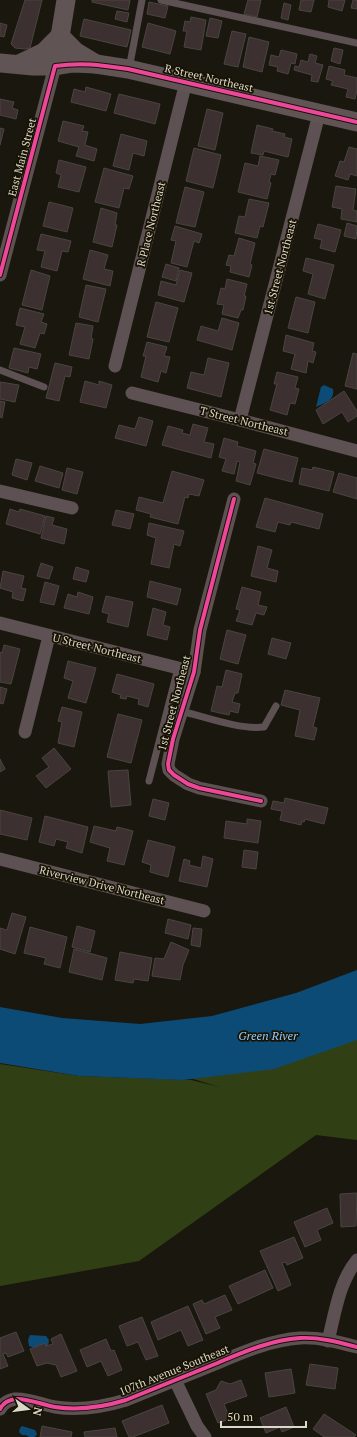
<svg xmlns="http://www.w3.org/2000/svg" width="357" height="1437" viewBox="0 0 357 1437" font-family="'PT Serif',serif">
	<style>
		.forest { fill: #304014 }
		.water { fill: #0c4b76 }
		.building { fill: #3c3030; stroke: #4a4541 }
		.lines { fill: none; stroke-linecap: round; stroke-linejoin: round }
		.lane { stroke: #5e5153; stroke-width: 7 }
		.street { stroke: #5e5153; stroke-width: 13 }
		.secondary { stroke: #605454; stroke-width: 19 }
		.cycleway-casing { stroke: #171202; stroke-width: 6 }
		.cycleway { stroke: #ed469a; stroke-width: 4 }
		.labels { text-anchor: middle; dominant-baseline: central; stroke-width: 3.5; stroke-linejoin: round; paint-order: stroke }
		.street-label { font-size: 11px; fill: #dad7cb; stroke: #171202 }
		.water-label { font-size: 12px; font-style: italic; fill: #91cbfe; stroke: #171202 }
	</style>
	<rect width="100%" height="100%" fill="#1a180e"/>
	<path class="forest" d="M357,1018v122l-41,-5 -177,126 -139,25v-222l79,12 112,4 28,7 -89,-28z"/>
	<g class="water">
		<path d="M324,385l9,4c2,12 -9,14 -17,18l5,-20z"/>
		<path d="M357,970v70l-83,29 -91,11 -104,-4 -79,-13v-56l62,11 78,6 72,-8 84,-23z"/>
		<path d="M30,1335l16,1 3,4 -1,6 -13,2 -6,-2 -1,-6z"/>
		<path d="M22,1426l13,4 2,4 -2,3h-6l-3,-2h-4l-3,-3 1,-4z"/>
	</g>
	<g class="building">
		<path d="M25,0h17l-12,48 -5,1 -10,-1 -4,-4z"/>
		<path d="M92,0h38l-2,10 -36,-8z"/>
		<path d="M248,0h13l-4,17 -13,-3z"/>
		<path d="M301,0h13l-3,12 -12,-2z"/>
		<path d="M329,0h16l-3,11 -14,-4z"/>
		<path d="M353,0h4v9l-6,-1z"/>
		<path d="M149,2l19,4 -3,12 -18,-4z"/>
		<path d="M284,3l7,2 -3,15 -7,-2z"/>
		<path d="M117,11l12,2 -2,9 -12,-3z"/>
		<path d="M191,17l15,3 -5,30 -17,-3 3,-16h-4l2,-10 5,1z"/>
		<path d="M210,18l12,3 -4,17 -12,-2z"/>
		<path d="M84,19l47,11 -4,17 -47,-11z"/>
		<path d="M0,23l7,2 -3,12 -4,-1z"/>
		<path d="M148,23l28,8 -6,23 -28,-7z"/>
		<path d="M232,31l14,3 -8,33 -14,-3z"/>
		<path d="M249,37l20,5 -7,30 -19,-5z"/>
		<path d="M334,48l9,2 -3,14 -9,-3z"/>
		<path d="M281,50l16,4 -2,10 -4,-1 -3,11 -11,-3 1,-4 -9,-2 2,-10 8,2z"/>
		<path d="M310,54l7,2 -2,7 8,2 -5,17 -7,-1 1,-6 -18,-5 1,-4 4,1 2,-7 7,2z"/>
		<path d="M329,66l16,4 -1,5 13,3v12l-2,9 -9,-2 2,-8 -17,-4 2,-4 -7,-2z"/>
		<path d="M86,87l25,7 -5,17 -35,-9 3,-13 11,3z"/>
		<path d="M119,94l41,10 -5,20 -41,-11z"/>
		<path d="M0,99l14,3 -2,6 6,2 -2,9 -16,-4z"/>
		<path d="M207,109l16,4 -8,37 -17,-4z"/>
		<path d="M63,121l21,5 -2,5 6,1 -3,13 12,4 -3,12 -18,-5 3,-9 -21,-6z"/>
		<path d="M257,125l16,4 -1,2 13,3 -1,3 8,2 -4,18 -24,-6 -1,4 -12,-2z"/>
		<path d="M0,128l4,1 -4,16z"/>
		<path d="M121,134l26,7 -3,15 -11,-3 -4,17 -16,-4z"/>
		<path d="M349,147l8,2v27l-7,-2 -2,6 -13,-4 5,-15 4,1z"/>
		<path d="M194,148l27,7 -8,33 -27,-7z"/>
		<path d="M260,156l19,4 -4,15 -4,-1 -2,8 2,1 -4,16 -29,-7 7,-29 13,3z"/>
		<path d="M59,160l27,7 -7,25 -21,-5 3,-12 -5,-2z"/>
		<path d="M104,168l29,8 -4,13 -5,-1 -5,20 -24,-6z"/>
		<path d="M336,186l20,3 -3,21 4,1v11l-16,-3 1,-10 -10,-2z"/>
		<path d="M185,187l19,5 -9,35 -19,-4z"/>
		<path d="M249,199l20,4 -6,24 -3,-1 -3,12 -22,-5 4,-17 6,1z"/>
		<path d="M49,202l24,6 -6,24 -24,-6z"/>
		<path d="M101,208l16,5 -2,12h2l-5,22 -19,-5z"/>
		<path d="M347,223l10,3 -1,13 -12,-3z"/>
		<path d="M318,224l23,6 -6,22 -15,-4 2,-8 -8,-2z"/>
		<path d="M175,226l27,8 -3,9 -5,-2 -7,26 -16,-4 5,-22 -5,-1z"/>
		<path d="M41,234l30,7 -3,11 -6,-1 -5,20 -16,-4 4,-16 -8,-1z"/>
		<path d="M239,238l16,5 -5,21 2,1 -3,12 -19,-5 1,-6 -5,-1 3,-10 5,1z"/>
		<path d="M90,250l18,5 -4,14 9,2 -3,15 -27,-7z"/>
		<path d="M306,258l28,7 -9,34 -17,-5 5,-20 -10,-3z"/>
		<path d="M166,264l13,4 -3,13 -14,-4z"/>
		<path d="M31,270l19,6 -8,34 -20,-5z"/>
		<path d="M180,270l12,3 -8,29 -26,-7 3,-14 15,4z"/>
		<path d="M227,279l20,5 -3,12h2l-3,14h-2l-3,8 -16,-4 2,-9 -7,-1 4,-16 4,1z"/>
		<path d="M86,285l20,4 -8,33 -19,-5z"/>
		<path d="M296,297l19,5 -7,31 -20,-5z"/>
		<path d="M156,302l22,6 -9,34 -22,-5z"/>
		<path d="M20,308l24,6 -3,8 6,2 -3,10 -4,-1 -5,15 -15,-4 5,-17 -9,-2z"/>
		<path d="M222,318l17,5 -7,27 -35,-10 4,-14 17,5z"/>
		<path d="M76,323l17,3 -2,12 2,1 -4,20 -20,-4z"/>
		<path d="M286,335l28,8 -2,8 4,1 -3,11 -5,-2 -2,12 -15,-4 4,-15 -12,-3z"/>
		<path d="M147,342l20,5 -3,9 6,1 -4,16 -5,-2 -3,11 -17,-5 5,-21h-3z"/>
		<path d="M14,348l27,6 -4,15 -8,-2 -1,6 -19,-5z"/>
		<path d="M353,353l4,1v35l-12,-3z"/>
		<path d="M208,358l21,5 -8,34 -34,-9 4,-16 13,3z"/>
		<path d="M55,363l17,4 -2,10 -5,-1 -6,25 -13,-3z"/>
		<path d="M277,372l21,5 -3,11 4,1 -4,15 -5,-1 -3,12 -17,-5 7,-26h-3z"/>
		<path d="M85,381l14,4v-4l13,4 -6,23 -26,-6z"/>
		<path d="M0,382l19,3 -4,17 -15,-3z"/>
		<path d="M344,391l13,20v5l-9,6 -6,-10 -19,12 -7,-14z"/>
		<path d="M0,401l5,1 -3,16 -2,-1z"/>
		<path d="M139,417l14,4 -7,25 -31,-8 4,-13 16,4z"/>
		<path d="M193,424l15,4 -4,14 10,2 -3,14 -49,-13 6,-19 15,4 -1,3 8,2z"/>
		<path d="M224,438l14,4 -1,4 19,5 -3,12 3,1 -6,21 -14,-4 4,-19 -3,-1 -3,13 -12,-3 4,-12 -7,-2z"/>
		<path d="M264,449l34,9 -6,24 -35,-9z"/>
		<path d="M16,459l16,4 -5,17 -15,-5z"/>
		<path d="M40,466l23,7 -4,15 -24,-7z"/>
		<path d="M313,467l21,5 -5,19 -30,-7 3,-16 10,2z"/>
		<path d="M67,468l16,4 -6,22 -15,-4z"/>
		<path d="M172,471l32,9 -5,16 -10,-2 -1,4 -3,-1 -7,27 -28,-7 1,-3 -15,-4 3,-13 24,6z"/>
		<path d="M339,473l18,5v21l-24,-7z"/>
		<path d="M265,498l58,16 -4,15 -28,-7 -1,3 -12,-3 -3,10 -19,-5z"/>
		<path d="M10,509l9,3 1,-3 25,7 -5,18 -34,-10z"/>
		<path d="M116,510l18,4 -4,15 -18,-4z"/>
		<path d="M46,516l8,2 -2,7 15,4 -3,15 -23,-6z"/>
		<path d="M149,523l35,8 -4,15 -6,-2 -5,24 -18,-4 5,-26 -9,-3z"/>
		<path d="M258,546l14,4 -5,18 11,3 -2,11 -25,-6z"/>
		<path d="M41,563l12,4 -4,12 -12,-3z"/>
		<path d="M76,567l13,4 -3,11 -13,-3z"/>
		<path d="M3,571l21,5 -3,12 5,1 -3,12 -11,-3 1,-6 -13,-4z"/>
		<path d="M150,581l31,8 -4,16 -30,-8z"/>
		<path d="M45,582l14,4 -5,19 -14,-3z"/>
		<path d="M242,587l19,5 -3,13 9,2 -3,8 -8,-2 -4,12 -16,-4 4,-11 -4,-1z"/>
		<path d="M78,592l15,5 -4,17 -25,-6 4,-14 9,3z"/>
		<path d="M106,596l27,6 -5,25 -21,-5 2,-8 -7,-2z"/>
		<path d="M153,608l13,4 -3,13 7,2 -3,13 -20,-5z"/>
		<path d="M227,630l19,5 -8,29 -18,-5z"/>
		<path d="M272,638l19,5 -5,16 -18,-5z"/>
		<path d="M4,645l16,4 -9,35 -11,-2v-30l2,1z"/>
		<path d="M68,661l28,7 -10,35 -18,-5 5,-17 -9,-3z"/>
		<path d="M226,670l16,4 -4,19h-3l-3,9 8,2 -2,9 -8,-2 -1,4 -18,-4 6,-25 5,1z"/>
		<path d="M117,674l37,10 -6,23 -10,-3 1,-5 -12,-3 -1,3 -6,-1 1,-3 -9,-3z"/>
		<path d="M0,687l7,2 -4,15 -3,-1z"/>
		<path d="M285,690l35,8 -7,29 4,1 -3,12 -19,-4 5,-26 -19,-5z"/>
		<path d="M62,707l20,5 -8,35 -16,-4 4,-21 -4,-1z"/>
		<path d="M118,714l24,6 -11,43 -24,-6z"/>
		<path d="M54,748l17,21 -25,19 -10,-12 13,-9 -7,-9z"/>
		<path d="M0,759l5,10 -5,3z"/>
		<path d="M128,770l3,35 -20,2 -3,-36z"/>
		<path d="M285,798l43,10 -4,16 -19,-5 -1,3 -2,-1 -1,4 -21,-5 2,-9 -11,-2 2,-8 11,2z"/>
		<path d="M153,799l16,4 -4,17 -16,-4z"/>
		<path d="M0,810l32,8 -5,22 -27,-6z"/>
		<path d="M45,816l43,11 -6,26 -16,-5 2,-6 -12,-3 -2,7 -15,-4z"/>
		<path d="M247,819l14,2 -3,22 -34,-5 2,-17 21,3z"/>
		<path d="M94,826l22,5 1,-4 16,4 -9,34 -17,-4 3,-13 -20,-6z"/>
		<path d="M148,840l27,7 -7,30 -18,-5 1,-7 -9,-3z"/>
		<path d="M244,850l14,2 -2,17 -14,-2z"/>
		<path d="M203,856l10,3 -6,28 -28,-6 5,-22 6,2 -1,4 12,3z"/>
		<path d="M12,913l14,4 -11,37 -15,-5v-21l7,2z"/>
		<path d="M168,919l23,6 -3,14 -23,-6z"/>
		<path d="M77,926l18,5 -5,21 -18,-5z"/>
		<path d="M30,927l37,10 -7,31 -16,-4 2,-6 -22,-5z"/>
		<path d="M193,928l9,1 -2,18 -9,-2z"/>
		<path d="M171,942l18,8 -6,15 -3,15 -28,-4 3,-18 9,1z"/>
		<path d="M74,949l33,9 -5,22 -33,-8z"/>
		<path d="M120,952l32,6 -4,23 -14,-2 -1,4 -18,-3z"/>
		<path d="M357,1193l-1,33 -15,1 -1,-33z"/>
		<path d="M327,1208l6,15 -16,7 4,10 -16,7 -11,-25z"/>
		<path d="M294,1237l9,21 -16,7 -1,-3 -4,1 9,22 -13,6 -18,-40z"/>
		<path d="M265,1270l8,18 -35,16 -9,-18z"/>
		<path d="M225,1295l7,15 -17,7 5,11 -14,6 -13,-30 9,-4 2,4z"/>
		<path d="M188,1306l15,34 -15,6 -7,-16 -23,10 -7,-18z"/>
		<path d="M142,1317l16,39 -12,4 -8,-18 -11,4 -8,-20z"/>
		<path d="M16,1332l8,19 -16,6 -2,-4 -3,1 5,12 -8,3v-31z"/>
		<path d="M61,1334l16,37 -16,6 -5,-12 -9,-2 -10,3 -7,-17 15,-6 1,3 7,-2 -2,-5z"/>
		<path d="M106,1339l5,12 3,-1 8,20 -14,6 -7,-15 -14,6 -7,-17z"/>
		<path d="M310,1364l28,4 -3,21 -29,-4z"/>
		<path d="M291,1369l4,24 -26,4 -4,-24z"/>
		<path d="M241,1380l6,16 -23,8 6,15 -12,4 -12,-29 10,-4 5,-9 9,3z"/>
		<path d="M162,1405l7,18 -36,14h-4l-7,-16z"/>
		<path d="M286,1407l8,20 -12,5 -2,-5 -14,6 -6,-15z"/>
		<path d="M324,1414l32,21 -2,2h-30l-11,-8z"/>
		<path d="M42,1426l30,6 -1,5h-31z"/>
		<path d="M115,1428l2,9h-32l-1,-5z"/>
	</g>
	<g class="lines">
		<g class="lane">
			<path d="M161,0l196,43"/>
			<path d="M129,69l13,-69"/>
			<path d="M0,370l44,17"/>
			<path d="M181,711c24,6 59,19 83,16l12,-21"/>
			<path d="M149,781l29,-113"/>
		</g>
		<g class="street">
			<path d="M0,275l55,-209"/>
			<path d="M115,366l71,-284"/>
			<path d="M132,393l108,27 117,31"/>
			<path d="M240,420l79,-306"/>
			<path d="M0,491l72,17"/>
			<path d="M234,499l-34,131 -6,42 -21,67 -5,25 1,6 5,5 14,9 11,4 62,13"/>
			<path d="M0,623l194,49"/>
			<path d="M25,732l24,-96"/>
			<path d="M0,859l204,52"/>
			<path d="M328,1341c7,-28 11,-59 29,-81"/>
			<path d="M175,1380l22,46 8,11"/>
			<path d="M0,1409c3,-6 9,-9 15,-10 13,-1 28,6 40,8 25,4 48,0 71,-7 30,-12 59,-24 89,-36 26,-11 55,-24 85,-26 19,-1 38,4 57,9"/>
		</g>
		<g class="secondary">
			<path d="M58,49l8,-49"/>
			<path d="M0,63l33,3h22l18,-3 23,1 32,5 229,53"/>
			<path d="M19,64l25,-12 16,-16 16,16 20,12"/>
		</g>
		<defs>
			<g id="cycleway">
				<path d="M0,275l55,-209c27,-4 46,-1 73,3l229,53"/>
				<path d="M234,499l-34,131 -6,42 -21,67 -5,25 1,6 5,5 14,9 11,4 62,13"/>
				<path d="M0,1409c3,-6 9,-9 15,-10 13,-1 28,6 40,8 25,4 48,0 71,-7 30,-12 59,-24 89,-36 26,-11 55,-24 85,-26 19,-1 38,4 57,9"/>
			</g>
		</defs>
		<use href="#cycleway" class="cycleway-casing"/>
		<use href="#cycleway" class="cycleway"/>
	</g>
	<g class="labels">
		<g class="street-label">
			<text transform="translate(209 78) rotate(13)">R Street Northeast</text>
			<text transform="translate(22 157) rotate(-75)">East Main Street</text>
			<text transform="translate(151 224) rotate(-76)">R Place Northeast</text>
			<text transform="translate(280 267) rotate(-75)">1st Street Northeast</text>
			<text transform="translate(244 421) rotate(14)">T Street Northeast</text>
			<text transform="translate(97 648) rotate(14)">U Street Northeast</text>
			<text transform="translate(174 703) rotate(-75)">1st Street Northeast</text>
			<text transform="translate(102 885) rotate(14)">Riverview Drive Northeast</text>
			<text transform="translate(174 1370) rotate(-22)">107th Avenue Southeast</text>
		</g>
		<g class="water-label">
			<text x="268" y="1035">Green River</text>
		</g>
	</g>
	<g transform="translate(28 1409) rotate(104)" stroke="#171202" stroke-width="3" paint-order="stroke">
	<path d="M0-3L7 15L0 10L-7 15Z" fill="#dad7cb"/>
	<text y="-6" font-size="11" font-weight="bold" text-anchor="middle" fill="#dad7cb">N</text>
	</g>
	<path d="M221 1421v6h85v-6" fill="none" stroke="#dad7cb" stroke-width="2"/>
	<text x="227" y="1421" font-size="12" fill="#dad7cb" stroke="#171202" stroke-width="3" paint-order="stroke">50 m</text>
</svg>
